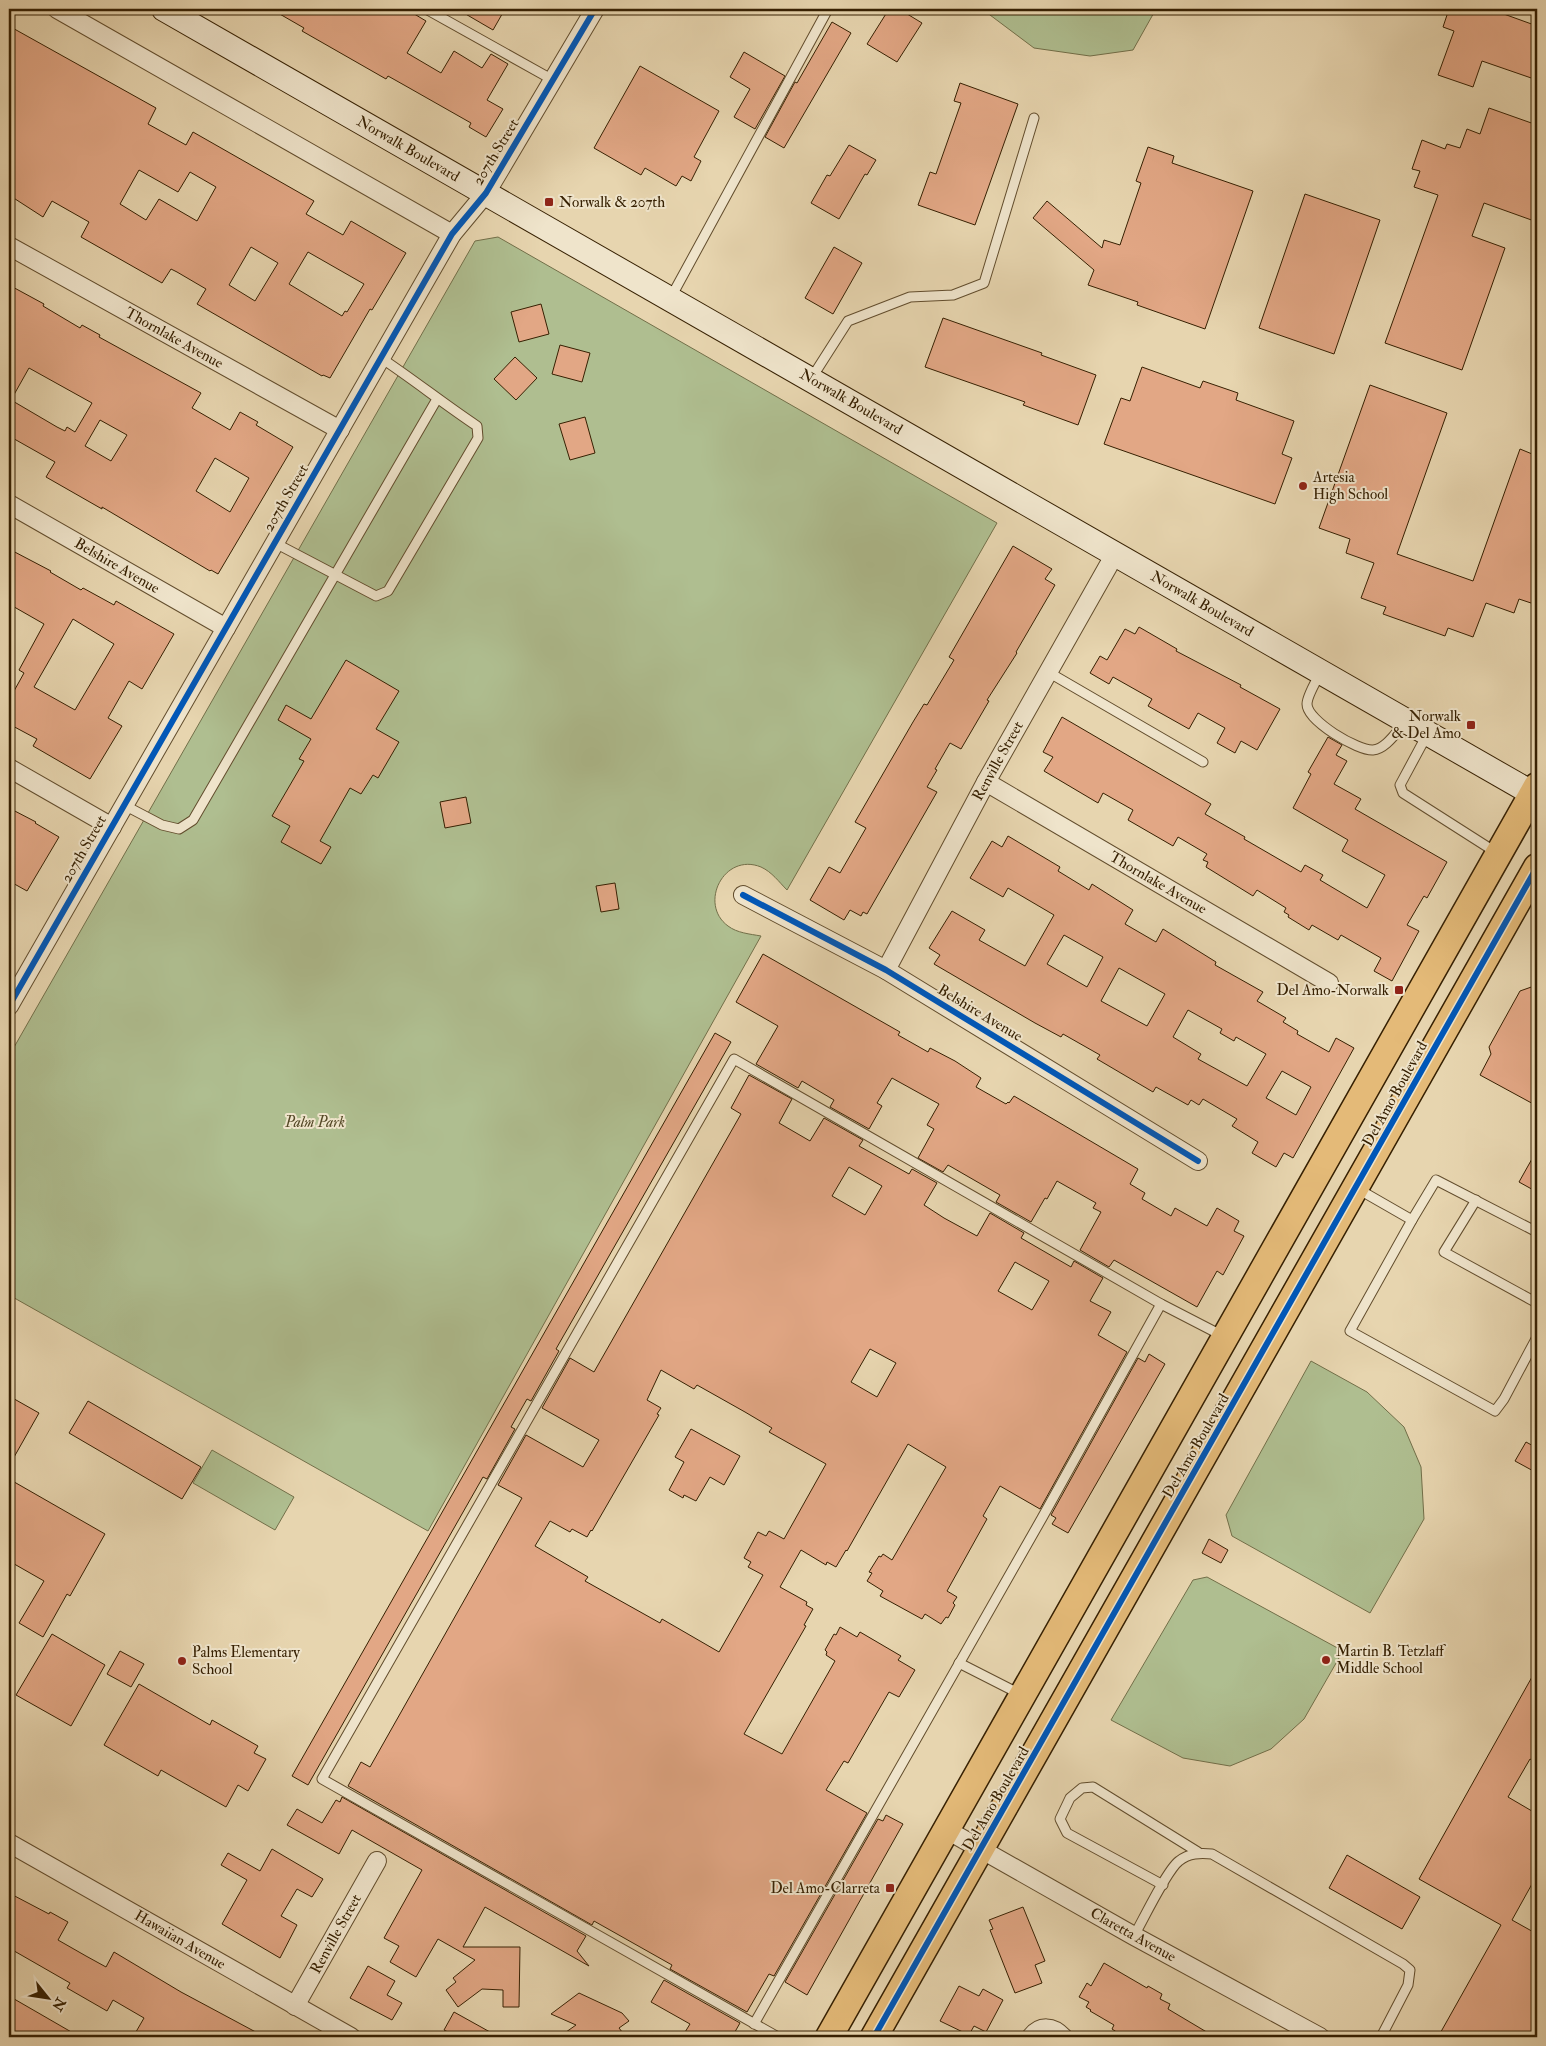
<svg xmlns="http://www.w3.org/2000/svg" width="1546" height="2046" viewBox="0 0 1546 2046" font-family="'IM FELL Double Pica',serif">
	<style>
		.green { fill: #afbe90; stroke: #726f49 }
		.building { fill: #e2a785; stroke: #362002; fill-rule: evenodd }
		.lines { fill: none; stroke-linecap: round; stroke-linejoin: round }
		.service-casing { stroke: #624d2d; stroke-width: 11 }
		.minor-casing { stroke: #624d2d; stroke-width: 20 }
		.secondary-casing { stroke: #362002; stroke-width: 26 }
		.primary-casing { stroke: #362002; stroke-width: 29 }
		.service { stroke: #efe4cb; stroke-width: 9 }
		.minor { stroke: #efe4cb; stroke-width: 18 }
		.secondary { stroke: #efe4cb; stroke-width: 24 }
		.primary { stroke: #e4ba78; stroke-width: 26 }
		.cycleway-casing { stroke: #efe4cb; stroke-width: 9 }
		.cycleway { stroke: #0057b8; stroke-width: 6 }
		.poi-dot { fill: #8f2418; stroke: #efe4cb; stroke-width: 2 }
		.labels { text-anchor: middle; dominant-baseline: central; stroke-width: 4; stroke-linejoin: round; paint-order: stroke }
		.street-label { font-size: 15px; fill: #362002; stroke: #efe4cb }
		.poi-label { font-size: 15px; fill: #362002; stroke: #efe4cb; text-anchor: start }
		.park-label { font-size: 15px; font-style: italic; fill: #544826; stroke: #efe4cb }
	</style>
	<rect width="100%" height="100%" fill="#e7d5af"/>
	<filter id="stains"><feTurbulence type="fractalNoise" baseFrequency=".004" numOctaves="4"/><feColorMatrix values="0 0 0 0 .2 0 0 0 0 .09 0 0 0 0 .02 0 0 0 .5 -.17"/></filter>
	<radialGradient id="worn" r=".72"><stop offset=".6" stop-color="#630" stop-opacity="0"/><stop offset="1" stop-color="#630" stop-opacity=".3"/></radialGradient>
	<g class="green">
		<path d="M982,9h174l-23,41 -43,6 -56,-8z"/>
		<path d="M498,237l499,286 -210,367c-8,-8 -15,-18 -26,-23 -37,-15 -63,37 -33,59 9,7 22,8 33,10l-333,595 -419,-236v-239l466,-815z"/>
		<path d="M1311,1361l56,31 37,35 17,40 3,52 -54,94 -138,-77 -6,-21z"/>
		<path d="M212,1450l82,47 -19,33 -82,-47z"/>
		<path d="M1207,1577l136,74 -39,68 -33,30 -41,17 -47,-8 -72,-38 82,-140z"/>
	</g>
	<g class="building">
		<path d="M271,9h135l20,12 -19,32 34,20 13,-22 28,17 9,-14 17,10 -21,36 16,9 -17,28 -17,-10 2,-4 -67,-38 -16,-9 -2,3 -84,-48 2,-3z"/>
		<path d="M457,9h48l-12,21z"/>
		<path d="M889,9h10l23,14 -25,39 -30,-18z"/>
		<path d="M1449,9h41l47,17v54l-55,-19 -9,26 -35,-12 16,-44 -11,-4z"/>
		<path d="M832,22l19,11 -67,115 -19,-11 30,-55 2,1z"/>
		<path d="M9,26l147,82 -8,16 38,21 7,-13 121,69 -8,13 37,21 8,-14 55,32 -34,57 -2,-1 -40,69 -7,-3 -1,1 -125,-72 9,-15 -29,-17 -6,-3 -9,14 -81,-46 8,-15 -37,-21 -9,16 -34,-22zM139,170l39,22 12,-20 26,15 -19,34 -38,-22 -13,21 -26,-16zM251,247l27,16 -23,38 -26,-16zM308,252l56,32 -17,28 -2,-1 -3,5 -53,-32z"/>
		<path d="M744,52l41,24 -30,53 -21,-12 16,-28 -20,-12z"/>
		<path d="M640,66l79,45 -25,46 7,4 -10,20 -9,-5 -6,10 -31,-18 -4,7 -47,-27z"/>
		<path d="M960,83l58,21 -43,121 -57,-20 12,-33 6,2 25,-71 -7,-2z"/>
		<path d="M1489,108l48,17v97l-53,-19 -12,33 33,12 -43,122 -77,-27 53,-148 -24,-8 6,-16 -8,-2 10,-29 23,9 2,-5 13,4 7,-19 13,5z"/>
		<path d="M849,145l27,15 -9,15 -2,-1 -26,45 -28,-16 16,-28 3,1z"/>
		<path d="M1148,147l26,9 -2,7 81,28 -48,138 -68,-24 1,-3 -50,-17 6,-15 -61,-52 14,-17 55,47 2,-8 16,5 21,-62 -5,-2z"/>
		<path d="M1305,194l75,26 -46,134 -75,-26z"/>
		<path d="M834,247l28,16 -29,51 -28,-16z"/>
		<path d="M9,285l35,19 -1,2 37,22 2,-3 18,10 -1,2 102,56 -9,15 38,22 10,-18 18,10 -2,3 37,22 -75,127 -7,-4 -1,1 -108,-64v2l-56,-32 9,-15 -46,-26zM29,368l63,35 -17,29 -8,-5 -2,4 -8,-4 -46,-27zM100,420l27,15 -16,26 -26,-15zM215,458l34,20 -19,34 -34,-21z"/>
		<path d="M541,304l8,30 -30,8 -8,-30z"/>
		<path d="M943,318l99,35 -1,2 55,20 -18,50 -55,-20 2,-3 -100,-35z"/>
		<path d="M560,345l30,8 -8,29 -30,-8z"/>
		<path d="M515,357l22,21 -21,22 -22,-21z"/>
		<path d="M1142,367l58,21 3,-7 35,12 -2,7 58,21 -12,33 10,4 -17,46 -171,-60 17,-46 9,3z"/>
		<path d="M1370,385l77,28 -50,141 76,27 47,-132 17,7v149l-18,-6 -5,14 -28,-10 -13,34 -25,-9 -3,8 -62,-22 3,-7 -25,-9 13,-35 -28,-10 4,-14 -31,-11z"/>
		<path d="M585,417l10,36 -25,7 -11,-36z"/>
		<path d="M1013,546l39,23 -7,10 10,6 -39,67 1,1 -30,47 2,1 -28,48 -11,-6 -15,26 2,1 -10,17 10,5 -70,122 -4,-2 -2,4 -11,-6 -6,10 -34,-20 19,-33 11,6 26,-45 -11,-6 58,-100 11,-18 3,1 27,-45 -5,-3z"/>
		<path d="M9,549l42,22 -1,1 31,18 2,-2 31,17 2,-4 58,33 -32,55 -13,-8 -21,37 14,8 -32,53 -57,-33 4,-7 -28,-15v-24l15,-27 -5,-3 25,-46 -35,-20zM73,619l41,25 -39,66 -41,-23z"/>
		<path d="M1139,627l38,22 -1,2 65,34 -1,2 40,22 -23,41 -16,-9 -6,12 -18,-10 8,-15 -27,-15 -9,16 -41,-23 4,-7 -39,-22 -4,7 -19,-11 10,-17 7,4 18,-31 10,5z"/>
		<path d="M346,660l53,31 -23,38 23,13 -21,36 -5,-3 -12,19 -11,-6 -30,53 11,6 -10,17 -40,-22 9,-16 -18,-10 32,-55 -5,-2 12,-20 -33,-19 8,-15 25,14z"/>
		<path d="M1062,717l149,87 -6,10 40,23 -1,2 57,33 4,-7 18,10 -3,5 47,28 18,-33 -43,-24 6,-11 -55,-32 18,-34 -3,-2 20,-35 14,8 -6,10 11,6 -13,23 27,15 -6,10 92,53 -20,36 -3,-2 -17,29 12,6 -27,50 -18,-10 7,-13 -40,-23 -3,5 -26,-15 -3,5 -21,-13 1,-2 -5,-3 2,-4 -29,-18 -4,6 -47,-29 2,-5 -5,-2 4,-6 -29,-17 -5,9 -45,-26 5,-10 -30,-17 -5,10 -54,-32 9,-14 -10,-5z"/>
		<path d="M466,797l5,26 -26,5 -5,-26z"/>
		<path d="M9,808l27,14 -1,1 24,14 -32,54 -18,-10z"/>
		<path d="M1008,836l52,31 -2,4 31,19 3,-6 41,26 -8,14 31,18 7,-13 53,33 -1,3 48,27 -6,9 29,17 -3,4 15,9 -1,3 32,18 7,-14 18,10 -61,110 -9,-5 -8,14 -24,-14 6,-11 -26,-16 5,-7 -34,-20 -4,6 -8,-5 -3,5 -32,-18 -3,5 -56,-33 3,-4 -37,-21 -2,3 -26,-14 -101,-59 6,-9 -11,-7 23,-37 33,19 -6,10 46,26 29,-51 -46,-27 -5,9 -33,-19 22,-37 10,6zM1064,935l39,22 -16,30 -40,-23zM1119,968l46,26 -18,32 -46,-25zM1188,1010l34,19 -2,4 14,8 2,-4 30,17 -19,32 -49,-27 3,-5 -28,-17zM1282,1071l29,16 -15,28 -30,-17z"/>
		<path d="M615,883l4,26 -18,3 -5,-26z"/>
		<path d="M763,954l137,78 -2,3 30,17 2,-4 25,13 26,17 -5,9 30,17 2,-2 1,1 5,-7 124,73 -8,15 15,9 -3,6 29,17 4,-8 32,18 10,-18 22,13 -5,10 10,5 -21,39 -6,-4 -20,36 -83,-47 -5,7 -29,-17 21,-38 -8,-4 3,-5 -39,-22 -10,18 -2,-1 -14,24 -35,-20 4,-7 -52,-30 -5,7 -25,-14 16,-29 -7,-4 12,-21 -47,-26 -15,25 5,3 -13,23 -39,-22 4,-7 -32,-19 -4,7 -42,-24 22,-38 -42,-24z"/>
		<path d="M1537,985v121l-57,-31 11,-21 -2,-7 31,-56z"/>
		<path d="M715,1033l16,9 -175,307 3,2 -28,50 -4,-2 -16,28 4,2 -28,50 -4,-2 -175,308 -16,-9z"/>
		<path d="M749,1075l43,24 -13,24 31,18 14,-23 39,22 -4,6 50,28 3,-5 25,14 -13,22 20,13 33,18 13,-23 34,20 -3,5 50,29 3,-6 29,17 -13,23 21,11 -13,23 29,17 -87,157 -40,-23 -17,30 4,3 -40,72 10,6 -4,6 2,2 -7,13 -2,-1 -5,7 -16,-10 -3,5 -42,-23 3,-5 -16,-10 5,-8 -3,-1 10,-16 2,1 2,-3 9,6 54,-93 -38,-23 -61,107 -1,-1 -10,17 -9,-5 -1,3 -25,-15 -21,37 27,15 -1,3 7,4 -9,16 2,1 -62,108 38,20 53,-93 -9,-6 1,-3 -2,-2 9,-16 2,1 4,-8 17,10 3,-5 41,24 -3,4 17,10 -16,27 -10,-5 -41,71 -4,-2 -18,29 41,23 -93,163 -5,-2 -22,38 -77,-43 2,-4 -78,-44 -2,4 -244,-139 13,-24 9,5 152,-269 -24,-13 28,-50 57,32 16,-27 -57,-32 28,-50 24,14 147,-258 -10,-6zM849,1167l33,19 -17,29 -33,-19zM1015,1262l34,19 -17,29 -34,-19zM870,1349l26,14 -19,34 -26,-15zM661,1370l33,19 3,-4 48,27 27,16 -3,4 57,32 -42,75 -15,-8 -3,5 -8,-4 -14,26 7,4 -3,5 15,8 -44,77 -57,-33 -2,4 -75,-42 3,-4 -53,-31 15,-25 20,11 2,-3 15,8 4,-7 1,1 67,-116 -2,-1 4,-6 -14,-8z"/>
		<path d="M1537,1150v42l-18,-10z"/>
		<path d="M1149,1354l16,10 -97,169 -16,-9 4,-6 -5,-3 87,-157 7,4z"/>
		<path d="M9,1396l30,17 -30,53z"/>
		<path d="M88,1401l113,66 -19,32 -113,-66z"/>
		<path d="M691,1429l49,27 -16,29 -14,-8 -14,24 -12,-6 -1,3 -14,-8 15,-28 -9,-5z"/>
		<path d="M1526,1442l11,6v25l-22,-12z"/>
		<path d="M9,1479l96,55 -35,62 -3,-2 -24,43 -24,-14 25,-42 -35,-20z"/>
		<path d="M1209,1539l19,11 -7,13 -19,-10z"/>
		<path d="M52,1634l53,31 -34,61 -55,-31z"/>
		<path d="M120,1651l24,13 -13,23 -24,-13z"/>
		<path d="M1537,1668v95l-7,-4 -22,38 29,17v61l-25,45 25,14v103h-99l63,-112 -82,-46z"/>
		<path d="M139,1684l71,41 2,-5 46,26 -4,7 12,6 -18,32 -10,-6 -12,22 -65,-37 -3,6 -54,-31z"/>
		<path d="M342,1797l244,139 -9,15 12,15 -104,-59 -22,40h57l-1,60h-16v-17l-21,-1 -24,18 -12,-17 10,-8 -3,-4 22,-18 -37,-21 -22,38 -26,-15 9,-16 -15,-8 38,-68 -70,-40 -13,24 -52,-29 10,-16 25,14 14,-23 4,2z"/>
		<path d="M886,1815l17,9 -96,171 -22,-13 93,-163 5,2z"/>
		<path d="M272,1849l51,30 -11,18 -15,-8 -16,27 16,9 -17,33 -58,-34 25,-44 -26,-15 7,-12 32,18z"/>
		<path d="M1347,1855l73,42 -18,32 -73,-41z"/>
		<path d="M9,1893l40,21 1,-2 18,10 -10,18 28,16 20,11 8,-15 67,40 84,45h-132l11,-19 -31,-18 -6,11 -40,-23 3,-5 -61,-35z"/>
		<path d="M1023,1907l22,54 -10,4 7,18 -27,10 -25,-63 3,-1 -4,-9z"/>
		<path d="M1104,1963l43,25 1,-2 14,8 -2,5 10,5 -2,5 47,28h-98l1,-4 -6,-4 2,-4 -24,-14 1,-1 -5,-3 3,-5 -10,-5 8,-14 4,3z"/>
		<path d="M368,1966l27,15 -8,14 15,8 -10,17 -42,-22z"/>
		<path d="M664,1980l76,43 -8,14h-50l8,-13 -39,-22z"/>
		<path d="M959,1986l20,10 4,-7 20,11 -17,32 -12,-6 -5,9 -29,-14z"/>
		<path d="M579,1993l43,20 7,8 -10,7 7,9h-67l17,-12 -25,-11z"/>
		<path d="M9,1996l71,41h-71z"/>
		<path d="M454,2012l45,25h-54l3,-5 -4,-2z"/>
	</g>
	<g class="lines">
		<defs>
			<g id="service">
				<path d="M426,9l127,71"/>
				<path d="M670,299l158,-290"/>
				<path d="M811,379l37,-58 62,-24 43,-2 31,-12 50,-165"/>
				<path d="M275,543l101,53 12,-5 90,-153 -1,-12c-33,-22 -63,-46 -96,-68"/>
				<path d="M1048,672l155,90"/>
				<path d="M1321,672c-4,7 -14,25 -14,32 0,17 51,47 66,46 13,-1 24,-19 32,-27"/>
				<path d="M1428,733l-28,52 3,8 94,60"/>
				<path d="M124,805l38,20 17,4 14,-9 244,-421"/>
				<path d="M1358,1189l54,31 24,-40 101,52"/>
				<path d="M1476,1200l-32,52 93,51"/>
				<path d="M1412,1220l-62,111 145,80 9,-12 33,-62"/>
				<path d="M959,1663l61,31"/>
				<path d="M1163,1885l-96,-52 -7,-14 10,-21 12,-10 11,-1 105,65"/>
				<path d="M1134,1936c9,-16 33,-66 45,-75 10,-8 21,-8 33,-7l191,110 7,6 -2,15 -27,52"/>
				<path d="M754,2024l288,-506 119,-214"/>
				<path d="M778,2037l-456,-258 412,-720 427,245 62,32"/>
			</g>
			<g id="minor">
				<path d="M57,9l395,225"/>
				<path d="M9,246l331,184"/>
				<path d="M9,504l217,124"/>
				<path d="M9,768l103,59"/>
				<path d="M986,782l343,201"/>
				<path d="M743,895l143,75 312,191"/>
				<path d="M886,970l100,-188 129,-228"/>
				<path d="M9,1006l443,-772 34,-41 109,-184"/>
				<path d="M947,1830l187,106 186,101"/>
				<path d="M9,1843l342,194"/>
				<path d="M295,2006l82,-145"/>
				<path d="M1031,2037c9,-12 22,-11 32,0"/>
			</g>
			<path id="secondary" d="M164,9l1373,787"/>
			<g id="primary">
				<path d="M829,2037l708,-1251"/>
				<path d="M874,2037l663,-1170"/>
			</g>
		</defs>
		<use href="#service" class="service-casing"/>
		<use href="#minor" class="minor-casing"/>
		<use href="#secondary" class="secondary-casing"/>
		<use href="#primary" class="primary-casing"/>
		<use href="#service" class="service"/>
		<use href="#minor" class="minor"/>
		<use href="#secondary" class="secondary"/>
		<use href="#primary" class="primary"/>
		<defs>
			<g id="cycleway">
				<path d="M743,895l143,75 312,191"/>
				<path d="M9,1006l443,-772 34,-41 109,-184"/>
				<path d="M874,2037l663,-1170"/>
			</g>
		</defs>
		<use href="#cycleway" class="cycleway-casing"/>
		<use href="#cycleway" class="cycleway"/>
	</g>
	<g class="poi-dot">
		<rect x="544" y="197" width="10" height="10" rx="2.5"/>
		<circle cx="1303" cy="486" r="5"/>
		<rect x="1466" y="720" width="10" height="10" rx="2.5"/>
		<rect x="1394" y="985" width="10" height="10" rx="2.5"/>
		<circle cx="1326" cy="1660" r="5"/>
		<circle cx="182" cy="1661" r="5"/>
		<rect x="885" y="1883" width="10" height="10" rx="2.5"/>
	</g>
	<g class="labels">
		<g class="street-label">
			<text transform="translate(408 149) rotate(30)">Norwalk Boulevard</text>
			<text transform="translate(496 152) rotate(-59)">207th Street</text>
			<text transform="translate(174 338) rotate(29)">Thornlake Avenue</text>
			<text transform="translate(851 402) rotate(30)">Norwalk Boulevard</text>
			<text transform="translate(286 498) rotate(-60)">207th Street</text>
			<text transform="translate(117 566) rotate(30)">Belshire Avenue</text>
			<text transform="translate(1202 604) rotate(30)">Norwalk Boulevard</text>
			<text transform="translate(998 761) rotate(-61)">Renville Street</text>
			<text transform="translate(84 849) rotate(-60)">207th Street</text>
			<text transform="translate(1158 883) rotate(30)">Thornlake Avenue</text>
			<text transform="translate(980 1013) rotate(31)">Belshire Avenue</text>
			<text transform="translate(1395 1094) rotate(-61)">Del Amo Boulevard</text>
			<text transform="translate(1196 1446) rotate(-60)">Del Amo Boulevard</text>
			<text transform="translate(996 1799) rotate(-60)">Del Amo Boulevard</text>
			<text transform="translate(336 1934) rotate(-61)">Renville Street</text>
			<text transform="translate(1133 1935) rotate(29)">Claretta Avenue</text>
			<text transform="translate(180 1940) rotate(30)">Hawaiian Avenue</text>
		</g>
		<g class="poi-label">
			<text x="559" y="202">Norwalk &amp; 207th</text>
			<text x="1313" y="477">Artesia<tspan x="1313" dy="17">High School</tspan></text>
			<text x="1461" y="716" text-anchor="end">Norwalk<tspan x="1461" dy="17">&amp; Del Amo</tspan></text>
			<text x="1389" y="990" text-anchor="end">Del Amo-Norwalk</text>
			<text x="1336" y="1651">Martin B. Tetzlaff<tspan x="1336" dy="17">Middle School</tspan></text>
			<text x="192" y="1652">Palms Elementary<tspan x="192" dy="17">School</tspan></text>
			<text x="880" y="1888" text-anchor="end">Del Amo-Clarreta</text>
		</g>
		<g class="park-label">
			<text x="315" y="1122">Palm Park</text>
		</g>
	</g>
	<rect width="1546" height="2046" fill="none" stroke="#e7d5af" stroke-width="30"/>
	<rect x="10" y="10" width="1526" height="2026" fill="none" stroke="#362002" stroke-width="2.5"/>
	<rect x="15" y="15" width="1516" height="2016" fill="none" stroke="#362002"/>
	<g transform="translate(48 1998) rotate(120)" stroke="#efe4cb" stroke-width="4" paint-order="stroke">
	<path d="M0-4L9 19L0 12L-9 19Z" fill="#362002"/>
	<text y="-8" font-size="14" font-weight="bold" text-anchor="middle" fill="#362002">N</text>
	</g>
	<rect width="100%" height="100%" filter="url(#stains)"/>
	<rect width="100%" height="100%" fill="url(#worn)"/>
</svg>
